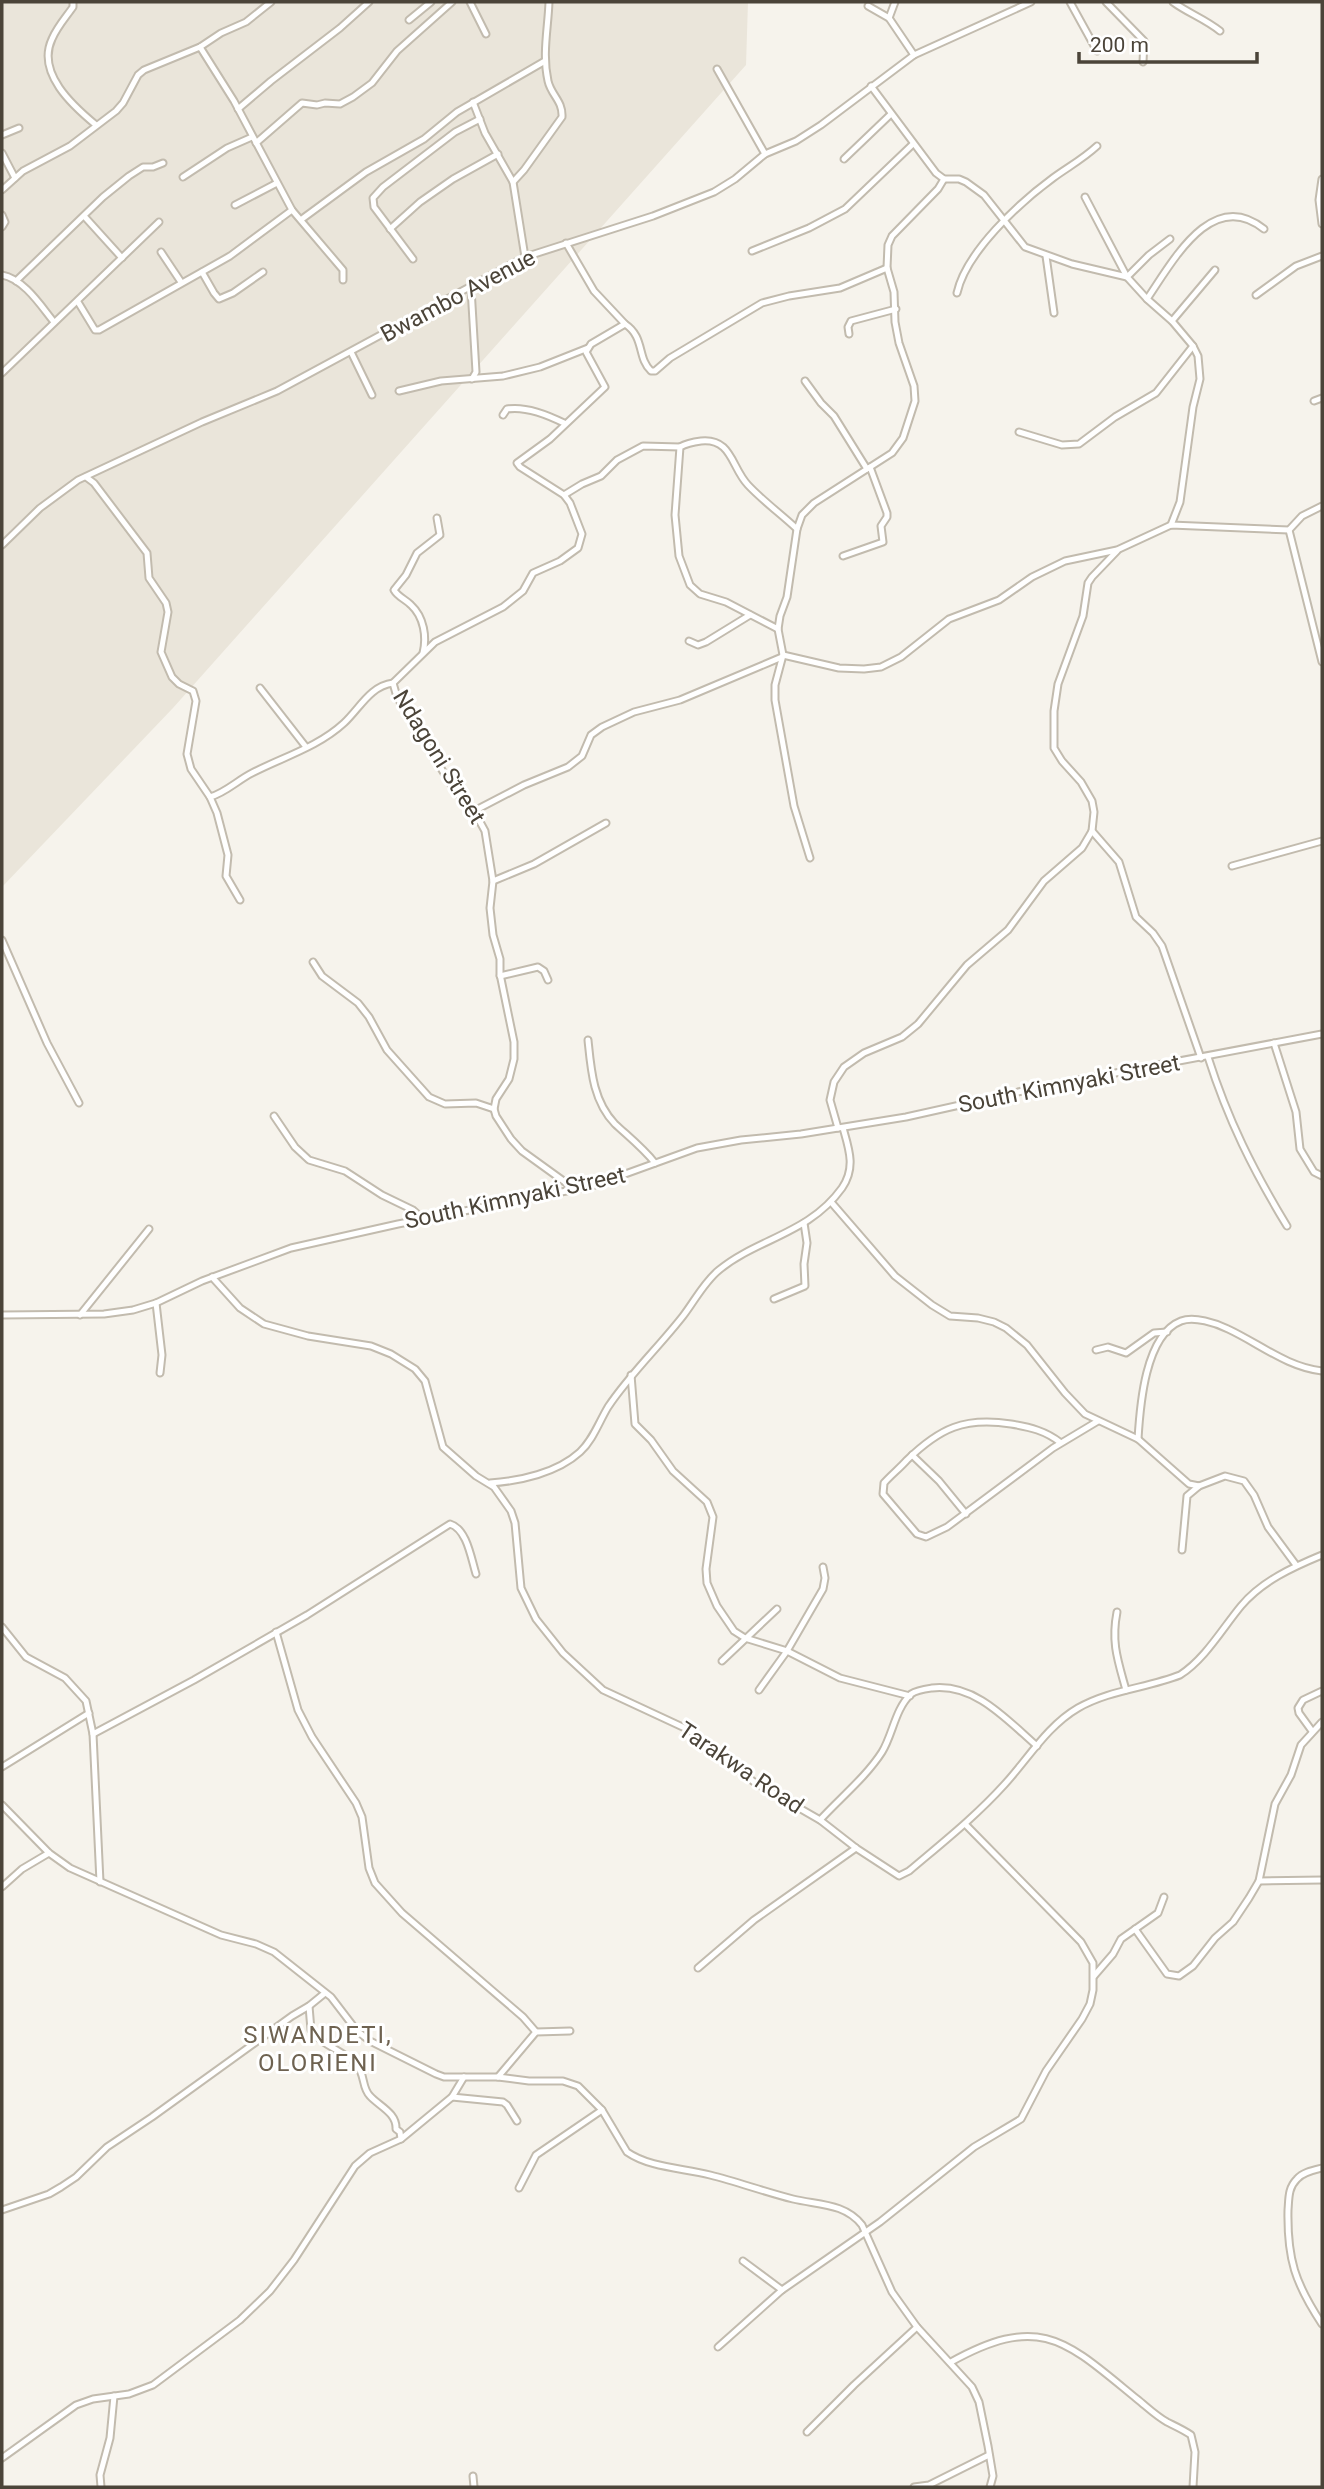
<svg xmlns="http://www.w3.org/2000/svg" width="1324" height="2489" viewBox="0 0 1324 2489" font-family="Roboto,sans-serif">
	<style>
		.residential { fill: #eae5da }
		.lines { fill: none; stroke-linecap: round; stroke-linejoin: round }
		.minor-casing { stroke: #c2bbae; stroke-width: 9 }
		.minor { stroke: #fff; stroke-width: 5 }
		.labels { text-anchor: middle; dominant-baseline: central; stroke-width: 6; stroke-linejoin: round; paint-order: stroke }
		.street-label { font-size: 23px; fill: #4b4439; stroke: #fff }
		.neighbourhood-label { font-size: 24px; letter-spacing: 2px; fill: #6e6250; stroke: #fff }
	</style>
	<rect width="100%" height="100%" fill="#f6f3ec"/>
	<path class="residential" d="M2,2h746l-2,63 -573,643 -171,179z"/>
	<g class="lines">
		<defs>
			<g id="minor">
				<path d="M73,2v5c-7,10 -16,20 -21,32 -16,34 21,67 44,86"/>
				<path d="M470,2l16,32"/>
				<path d="M895,2l-6,16 25,37"/>
				<path d="M1070,2l27,49"/>
				<path d="M1106,2l38,39 -1,21"/>
				<path d="M1173,2c15,11 32,17 47,29"/>
				<path d="M868,6l21,12"/>
				<path d="M409,20l22,-18"/>
				<path d="M200,47l34,54 58,109 51,60v10"/>
				<path d="M717,69l48,85"/>
				<path d="M871,86l65,87 8,6h15l7,3 18,13 41,52 47,17 55,13 22,-22 21,-16"/>
				<path d="M473,102l12,31 28,49"/>
				<path d="M238,109l33,-28 69,-53 29,-26"/>
				<path d="M2,135l17,-7"/>
				<path d="M256,143l46,-40 15,2 8,-2 15,1 13,-7 19,-14 25,-32 55,-49"/>
				<path d="M2,153l13,25"/>
				<path d="M844,159l47,-45"/>
				<path d="M183,177l44,-29 25,-11"/>
				<path d="M1322,179l-3,21 3,24"/>
				<path d="M2,190l21,-19 47,-25 46,-35 7,-8 15,-28 6,-5 56,-23 21,-14 25,-11 25,-20"/>
				<path d="M1085,197l42,80 20,22 25,22 21,25 5,10 2,23 -7,28 -13,95 -9,23"/>
				<path d="M235,205l42,-22"/>
				<path d="M2,215l3,7 -3,5"/>
				<path d="M84,216l38,42"/>
				<path d="M302,219l64,-47 58,-33 33,-27 88,-51"/>
				<path d="M390,229l30,-27 33,-23 45,-25"/>
				<path d="M566,243l28,48 31,33 -34,20 -5,8 19,35 -55,52 -33,24 3,4 44,28 6,8 12,31 -4,14 -18,13 -27,12 -10,18 -20,16 -68,35 -42,41 4,14 58,94 19,20 11,20 8,50 -3,27 3,27 7,24v15l14,68v17l-5,20 -13,20 -2,10 2,7 15,23 11,12 54,39"/>
				<path d="M752,251l57,-23 36,-19 68,-65"/>
				<path d="M161,252l20,30"/>
				<path d="M1046,256l8,57"/>
				<path d="M525,257l-12,-75 11,-12 38,-53c1,-16 -11,-22 -14,-36 -6,-27 0,-52 1,-79"/>
				<path d="M413,259l-39,-52 -1,-9 10,-11 72,-55 25,-13"/>
				<path d="M202,272l12,21 5,6 14,-6 30,-21"/>
				<path d="M2,275c22,4 39,31 52,47"/>
				<path d="M16,281l87,-84 26,-21 14,-9h10l10,-4"/>
				<path d="M471,288l5,84 -4,7"/>
				<path d="M957,293c9,-41 62,-90 96,-115 15,-11 30,-19 44,-32"/>
				<path d="M1256,295l40,-29 26,-10"/>
				<path d="M1147,299c26,-38 65,-112 117,-70"/>
				<path d="M78,302l17,28h4l131,-74 62,-46"/>
				<path d="M1172,321l43,-51"/>
				<path d="M625,324c20,13 12,34 26,47h4l15,-13 92,-55 27,-7 51,-8 47,-20"/>
				<path d="M849,334l-1,-7 3,-6 45,-12"/>
				<path d="M351,352l21,43"/>
				<path d="M2,373l157,-151"/>
				<path d="M805,381l16,22 13,13 33,53"/>
				<path d="M399,391l42,-10 62,-5 37,-9 48,-19"/>
				<path d="M1314,401l8,-3"/>
				<path d="M503,415l4,-6c18,-3 41,6 57,14"/>
				<path d="M1019,432l43,13 17,-1 36,-27 41,-24 37,-47"/>
				<path d="M86,477l8,6 53,70 2,25 17,25 2,9 -7,40 11,25 7,7 14,7 3,10 -9,53 4,15 19,28 7,16 11,42 -2,21 14,24"/>
				<path d="M564,495l18,-11 19,-8 16,-16 26,-14 37,1"/>
				<path d="M1289,530l33,132"/>
				<path d="M2,545l38,-37 38,-28 124,-58 75,-31 248,-134 128,-41 61,-24 21,-13 30,-25 31,-13 25,-16 93,-70 117,-53"/>
				<path d="M1117,551l-25,26 -4,6 -5,33 -25,68 -4,27v37l8,13 19,21 11,19 2,11 -2,19 27,31 17,55 17,16 9,13 39,112"/>
				<path d="M843,556l40,-14 -2,-16 6,-9v-4l-17,-46"/>
				<path d="M778,629l-52,-27 -26,-8 -10,-9 -11,-29 -4,-41 5,-68c7,-4 13,-5 21,-6 31,-3 30,26 47,44 15,16 33,29 49,44"/>
				<path d="M689,641l9,4 8,-3 44,-27"/>
				<path d="M423,653c4,-16 1,-36 -12,-48 -6,-6 -13,-8 -17,-15l12,-15 11,-22 23,-18 -3,-17"/>
				<path d="M783,655l56,13 25,1 17,-2 20,-10 48,-38 50,-19 33,-23 33,-16 52,-11 54,-25 118,5 13,-14 20,-10"/>
				<path d="M260,688l46,59"/>
				<path d="M210,797c15,-4 28,-17 42,-24 31,-16 66,-26 92,-50 16,-15 26,-37 49,-40"/>
				<path d="M474,811l50,-26 44,-18 14,-11 9,-21 11,-8 32,-15 46,-12 102,-43"/>
				<path d="M810,858l-16,-52 -19,-106v-15l8,-30 -5,-26 2,-13 7,-19 10,-68 5,-14 12,-12 78,-50 11,-15 12,-37 -1,-15 -15,-43 -4,-21 -1,-30 -7,-24 1,-23 4,-9 46,-47 6,-10"/>
				<path d="M1232,866l90,-25"/>
				<path d="M493,881l41,-17 72,-41"/>
				<path d="M2,940l45,103 32,60"/>
				<path d="M313,962l9,14 36,27 11,14 18,33 42,47 16,7 31,-1 18,6"/>
				<path d="M500,976l38,-9 6,4 4,9"/>
				<path d="M588,1040c3,30 5,61 27,84 14,13 28,24 40,39"/>
				<path d="M1274,1043l22,69 4,37 14,23 8,4"/>
				<path d="M1208,1057c20,63 45,113 79,169"/>
				<path d="M274,1116l21,31 14,13 36,11 37,24 31,15 11,10"/>
				<path d="M838,1128l-8,-28 4,-18 10,-15 20,-14 38,-16 16,-13 49,-59 41,-35 36,-49 38,-33 10,-17"/>
				<path d="M831,1202l64,74 37,29 18,11 28,2 16,4 12,6 21,17 38,48 20,21 53,25 51,45 10,2 26,-10 19,5 10,14 14,32 28,38"/>
				<path d="M212,1277l28,31 24,16 44,12 63,10 20,8 24,15 10,12 18,66 33,29 18,11 17,24 4,12 6,65 15,31 27,34 40,37 86,40 65,52 66,38 36,28 43,28 10,-5c33,-28 66,-54 95,-86 24,-26 43,-59 74,-77 31,-18 69,-20 102,-33 25,-16 42,-46 61,-69 21,-25 52,-39 81,-51"/>
				<path d="M774,1299l31,-13 -1,-22 3,-21 -3,-20"/>
				<path d="M156,1303l6,52 -2,18"/>
				<path d="M2,1315l102,-1 29,-4 23,-7 46,-22 89,-33 107,-24 194,-38 105,-38 44,-8 60,-6 105,-17 130,-29 286,-54"/>
				<path d="M80,1315l69,-86"/>
				<path d="M1096,1350l12,-3 18,6 28,-20 13,-1"/>
				<path d="M631,1375l4,49 16,16 22,31 34,31 6,15 -7,52 1,14 10,23 17,25 11,7 42,13 53,27 70,18"/>
				<path d="M1138,1439c2,-33 7,-104 43,-118 13,-5 35,2 47,8 32,15 59,38 94,42"/>
				<path d="M1061,1443c-15,-12 -31,-16 -50,-19 -47,-7 -71,4 -104,36 -7,8 -16,15 -23,23l-1,11 34,40 9,3 21,-10 106,-79 45,-27"/>
				<path d="M912,1455l27,26 27,33"/>
				<path d="M490,1483c30,-2 67,-10 90,-31 13,-12 19,-30 28,-45 22,-33 50,-59 75,-91 11,-14 21,-34 36,-46 39,-32 90,-36 123,-82 14,-20 7,-39 1,-60"/>
				<path d="M1182,1550l5,-54 12,-10"/>
				<path d="M1117,1612c-6,31 1,49 9,78"/>
				<path d="M2,1627l24,30 39,21 21,23 7,33 7,148"/>
				<path d="M276,1632l22,78 14,27 44,66 6,14 7,51 6,15 27,30 121,104 13,15"/>
				<path d="M722,1661l55,-52"/>
				<path d="M759,1690l28,-39 36,-62 2,-11 -2,-11"/>
				<path d="M1312,1731l-13,-18 -1,-5 5,-8 19,-9"/>
				<path d="M93,1734l101,-54 113,-65 143,-91c17,5 21,34 26,50"/>
				<path d="M2,1767l87,-54"/>
				<path d="M2,1805l47,48 21,15 151,67 35,9 18,8 57,45 26,34 13,10 66,33 8,3h54l31,4h34l15,5 24,24 25,42c23,16 57,16 83,23 28,7 55,17 83,24 25,6 52,4 69,26l30,67 25,35 55,60 7,15 9,44 5,30 -3,11"/>
				<path d="M820,1820c20,-22 46,-43 62,-68 11,-18 13,-43 29,-58 6,-4 14,-5 21,-6 43,-5 75,32 105,58"/>
				<path d="M1259,1881l63,-1"/>
				<path d="M2,1887l20,-18 27,-16"/>
				<path d="M1135,1929l32,45 12,2 14,-10 22,-28 18,-16 16,-24 10,-17 16,-77 16,-29 10,-30 21,-23"/>
				<path d="M698,1968l56,-48 102,-72"/>
				<path d="M1094,1976l19,-22 8,-15 37,-26 6,-16"/>
				<path d="M309,2006l2,24c12,16 31,20 44,33 11,11 6,24 15,33 9,10 27,17 26,33l4,3 1,7"/>
				<path d="M498,2077l38,-45 34,-1"/>
				<path d="M452,2097l51,5 4,3 10,16"/>
				<path d="M1322,2168c-8,2 -19,4 -25,11 -9,9 -8,19 -9,31 -1,49 7,73 34,114"/>
				<path d="M519,2188l17,-33 66,-45"/>
				<path d="M2,2210l47,-16 12,-7 15,-10 31,-30 45,-30 140,-101 17,-10 16,-13"/>
				<path d="M743,2261l39,29"/>
				<path d="M718,2347l64,-57 98,-68 94,-75 47,-28 25,-48 36,-52 8,-15 3,-14v-27l-12,-21 -116,-118"/>
				<path d="M951,2362c90,-50 115,-21 186,37 10,8 19,17 30,23 8,4 17,8 24,13l4,17 -2,35"/>
				<path d="M807,2432l47,-47 63,-58"/>
				<path d="M2,2458l74,-53 17,-6 36,-5 24,-9 87,-65 30,-29 24,-31 61,-94 15,-13 31,-14 51,-42 12,-20"/>
				<path d="M473,2476l1,11"/>
				<path d="M101,2487l-1,-12 10,-37 4,-42"/>
				<path d="M914,2487l15,-2 60,-30"/>
			</g>
		</defs>
		<use href="#minor" class="minor-casing"/>
		<use href="#minor" class="minor"/>
	</g>
	<g class="labels">
		<g class="street-label">
			<text transform="translate(458 296) rotate(-28)">Bwambo Avenue</text>
			<text transform="translate(439 757) rotate(58)">Ndagoni Street</text>
			<text transform="translate(1069 1084) rotate(-11)">South Kimnyaki Street</text>
			<text transform="translate(515 1198) rotate(-12)">South Kimnyaki Street</text>
			<text transform="translate(741 1768) rotate(34)">Tarakwa Road</text>
		</g>
		<g class="neighbourhood-label">
			<text x="318" y="2035">SIWANDETI,<tspan x="318" dy="28">OLORIENI</tspan></text>
		</g>
	</g>
	<rect width="1324" height="2489" fill="none" stroke="#4b4439" stroke-width="7"/>
	<path d="M1079 52v10h178v-10" fill="none" stroke="#4b4439" stroke-width="3.5"/>
	<text x="1090" y="52" font-size="21" fill="#4b4439" stroke="#ffffff" stroke-width="5" paint-order="stroke">200 m</text>
</svg>
